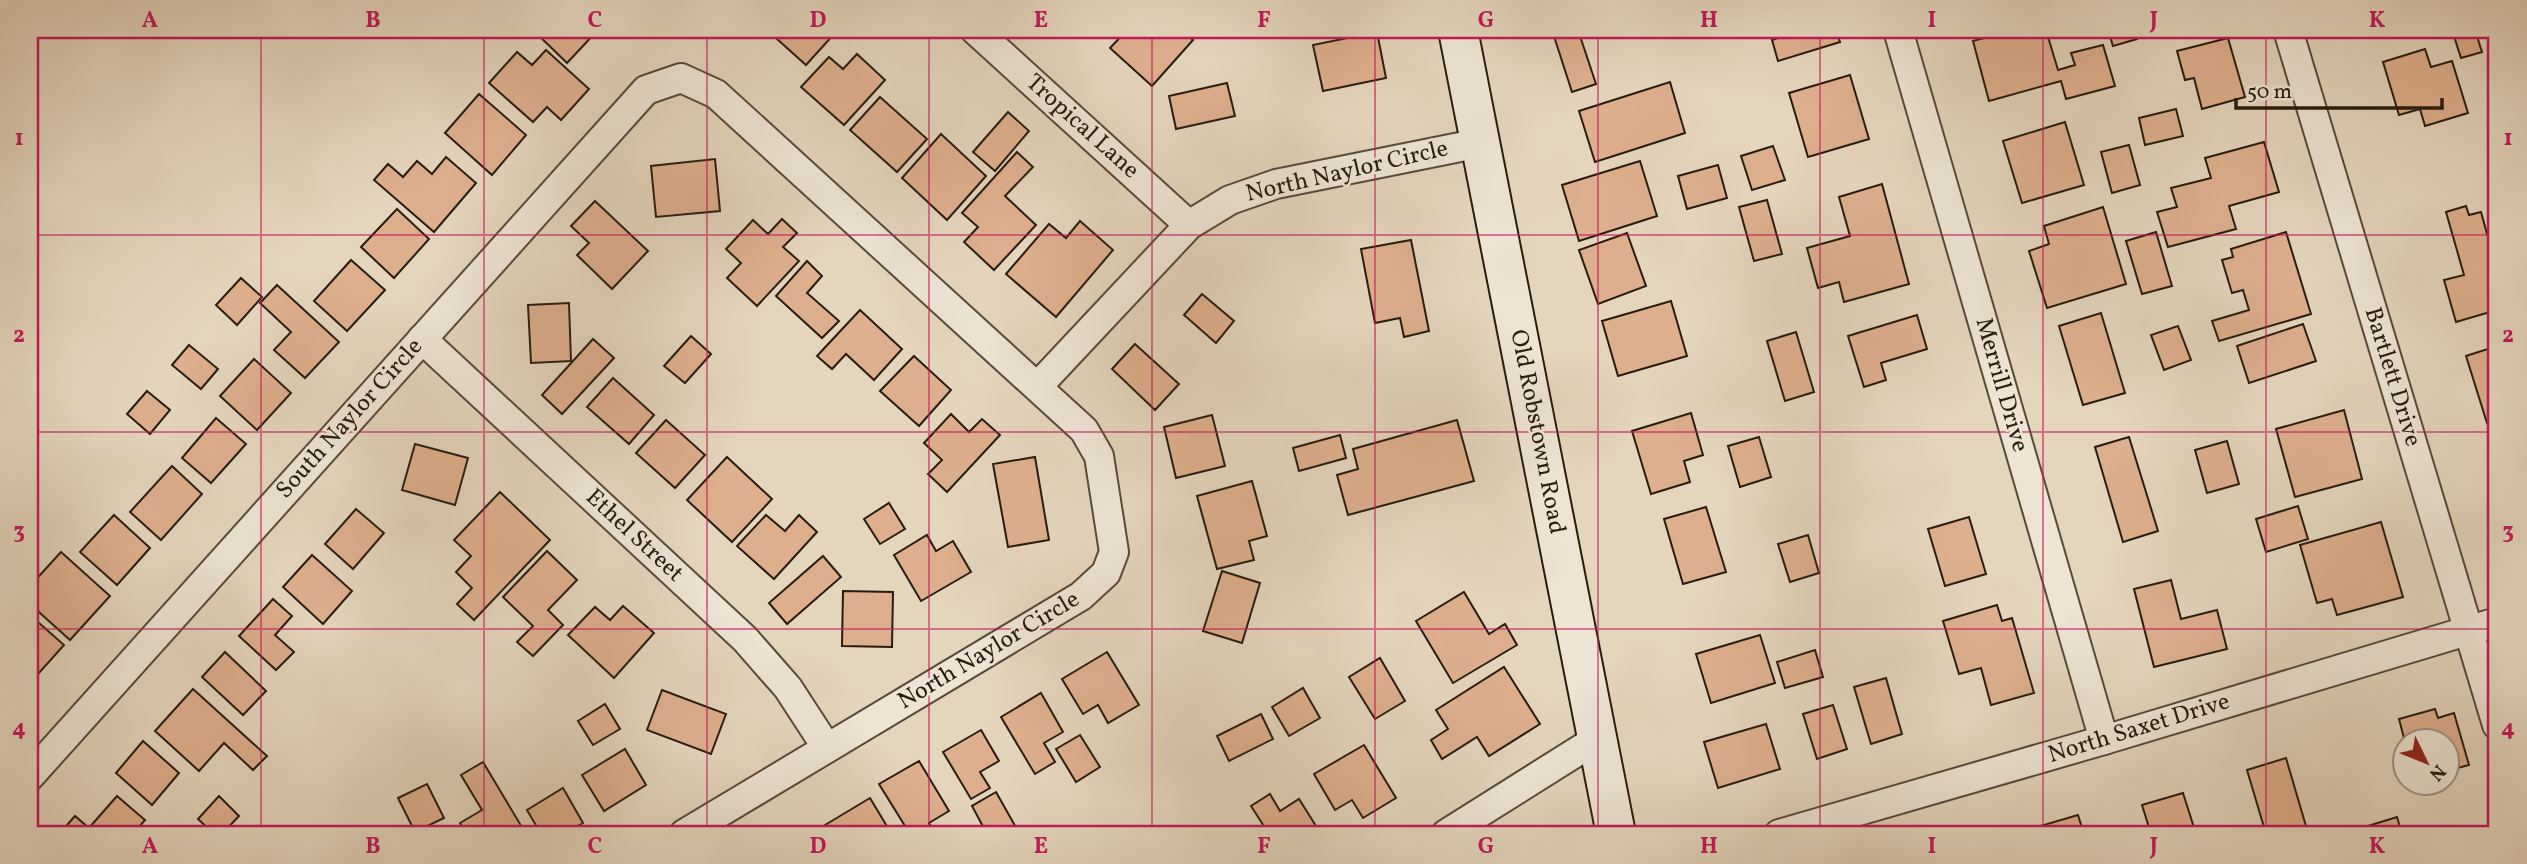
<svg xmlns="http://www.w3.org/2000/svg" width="2527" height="864" viewBox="0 0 2527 864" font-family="Vollkorn,serif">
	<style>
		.building { fill: #deaf8d; stroke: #281c10; stroke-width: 2 }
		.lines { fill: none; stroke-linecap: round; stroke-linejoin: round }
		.street-casing { stroke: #574a3b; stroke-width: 32 }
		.secondary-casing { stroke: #281c10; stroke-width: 42 }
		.street { stroke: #ede4d4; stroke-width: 28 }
		.secondary { stroke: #ede4d4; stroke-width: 38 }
		.grid { fill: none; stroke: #c2185b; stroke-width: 2; stroke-opacity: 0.55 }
		.labels { text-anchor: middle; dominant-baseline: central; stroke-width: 5; stroke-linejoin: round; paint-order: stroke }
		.street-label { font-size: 24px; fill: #281c10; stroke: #ede4d4 }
		.neatline { fill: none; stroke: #c2185b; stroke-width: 2.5 }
		.grid-label { font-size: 23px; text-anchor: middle; font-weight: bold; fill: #c2185b }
	</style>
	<rect width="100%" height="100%" fill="#e4d5bd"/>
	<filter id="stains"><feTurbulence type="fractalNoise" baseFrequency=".00286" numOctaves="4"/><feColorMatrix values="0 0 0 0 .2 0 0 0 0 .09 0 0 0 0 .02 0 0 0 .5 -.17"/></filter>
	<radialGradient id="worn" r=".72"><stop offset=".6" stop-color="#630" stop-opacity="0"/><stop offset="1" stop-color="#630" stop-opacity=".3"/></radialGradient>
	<g class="building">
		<path d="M533,30h61l2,2 -29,31z"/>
		<path d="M767,30h62l5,4 -28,31z"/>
		<path d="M1127,30h55l11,10 -41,46 -42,-38z"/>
		<path d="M1552,30h26l18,54 -24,8z"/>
		<path d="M1791,30h45l4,12 -62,19 -6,-21 20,-7z"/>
		<path d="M2014,30h32l12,40 17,-5 -4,-12 32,-8 12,41 -49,13 -5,-18 -72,20 -16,-60z"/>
		<path d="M2108,30h26l3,9 -24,7z"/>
		<path d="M2452,30h23l7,22 -21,6z"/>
		<path d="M1377,32l9,46 -63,13 -10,-46z"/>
		<path d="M2228,38l17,59 -43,12 -8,-31 -9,2 -8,-29z"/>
		<path d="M2425,49l6,18 21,-6 16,52 -43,13 -5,-17 -21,6 -16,-53z"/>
		<path d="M546,50l43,39 -28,31 -14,-13 -14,15 -44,-39 28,-31 15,13z"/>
		<path d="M857,54l28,26 -41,45 -43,-38 28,-30 14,12z"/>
		<path d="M1850,75l19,64 -61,18 -19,-64z"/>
		<path d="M1670,82l15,51 -90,29 -16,-51z"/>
		<path d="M1227,83l8,33 -59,13 -7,-33z"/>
		<path d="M479,94l47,41 -34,40 -47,-42z"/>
		<path d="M880,97l47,42 -30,33 -47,-42z"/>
		<path d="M2176,109l7,27 -38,9 -6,-27z"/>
		<path d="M1008,112l21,19 -34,40 -22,-19z"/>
		<path d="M2065,122l19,63 -62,18 -19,-62z"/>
		<path d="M941,134l45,42 -39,44 -45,-42z"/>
		<path d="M2264,142l15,50 -50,14 7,23 -68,18 -11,-35 20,-5 -6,-19 40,-10 -6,-20z"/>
		<path d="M2129,145l11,40 -28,8 -11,-41z"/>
		<path d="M1773,146l12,34 -33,10 -11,-34z"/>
		<path d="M1017,152l16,15 -28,29 31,29 -42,45 -30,-28 14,-15 -16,-14z"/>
		<path d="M446,157l30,26 -42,49 -60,-52 14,-16 15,13 14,-16 15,13z"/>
		<path d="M715,159l5,52 -64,6 -5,-51z"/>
		<path d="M1640,161l17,55 -78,25 -17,-56z"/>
		<path d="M1718,165l9,33 -40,11 -9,-33z"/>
		<path d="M1882,184l27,100 -65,18 -5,-20 -21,6 -11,-40 43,-12 -11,-39z"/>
		<path d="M1767,200l15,54 -28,7 -15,-54z"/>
		<path d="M595,201l53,50 -36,38 -35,-34 12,-12 -18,-17z"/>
		<path d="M2466,206l3,9 12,-3 6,22 10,-3v79l-41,12 -12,-42 20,-5 -18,-63z"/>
		<path d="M2103,207l23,77 -79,24 -18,-57 20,-7 -5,-18z"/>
		<path d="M397,209l32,30 -35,39 -33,-31z"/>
		<path d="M782,219l15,14 -14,14 16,14 -42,45 -30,-28 14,-15 -15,-14 27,-29 15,14z"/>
		<path d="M1080,221l33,29 -57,67 -50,-43 43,-50 17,14z"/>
		<path d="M2156,232l16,54 -30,8 -16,-53z"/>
		<path d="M2286,232l25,82 -92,27 -7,-20 37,-11 -6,-20 -11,3 -10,-33 11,-3 -2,-8z"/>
		<path d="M1627,233l19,53 -48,18 -19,-54z"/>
		<path d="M1411,240l18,91 -25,6 -4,-19 -25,5 -14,-74z"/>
		<path d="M351,260l34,30 -38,41 -33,-30z"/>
		<path d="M807,261l15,15 -15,17 32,28 -17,17 -46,-42z"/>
		<path d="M241,278l21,19 -25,28 -21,-20z"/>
		<path d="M277,285l62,57 -34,36 -31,-28 17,-18 -31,-29z"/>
		<path d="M1202,294l32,27 -18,22 -32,-28z"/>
		<path d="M1671,301l16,55 -69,20 -16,-55z"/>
		<path d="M569,303l2,58 -40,2 -3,-58z"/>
		<path d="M860,310l42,39 -28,31 -28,-26 -14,15 -15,-13z"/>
		<path d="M2101,313l24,80 -42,12 -24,-79z"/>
		<path d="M1917,315l10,34 -46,14 5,17 -22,7 -16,-51z"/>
		<path d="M2303,324l13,37 -67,22 -12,-37z"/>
		<path d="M2178,326l13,34 -27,10 -13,-35z"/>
		<path d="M1796,332l18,60 -29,9 -18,-60z"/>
		<path d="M691,336l20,18 -26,29 -21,-17z"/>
		<path d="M593,339l21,19 -52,56 -20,-19z"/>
		<path d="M1135,344l44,40 -24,26 -43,-41z"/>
		<path d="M189,345l29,24 -17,20 -29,-24z"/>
		<path d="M2497,346v74l-10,3 -21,-67z"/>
		<path d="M914,356l37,34 -32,36 -39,-35z"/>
		<path d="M254,359l37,34 -34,37 -37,-34z"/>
		<path d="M613,378l41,37 -25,29 -42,-37z"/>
		<path d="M147,391l23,19 -20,24 -23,-20z"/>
		<path d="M2344,410l18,69 -67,18 -19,-68z"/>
		<path d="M1691,413l12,42 -19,6 6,21 -39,12 -19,-63z"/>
		<path d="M951,414l18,18 13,-13 18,16 -53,57 -19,-18 14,-14 -18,-17z"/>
		<path d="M1212,415l13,51 -49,12 -12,-51z"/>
		<path d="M216,418l30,26 -35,39 -29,-25z"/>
		<path d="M666,420l39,35 -30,33 -39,-35z"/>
		<path d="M1457,420l17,61 -126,34 -11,-40 21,-6 -5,-20z"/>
		<path d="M1340,435l6,23 -47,13 -6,-23z"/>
		<path d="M1759,437l12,40 -31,10 -12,-41z"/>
		<path d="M2129,437l29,94 -35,11 -28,-95z"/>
		<path d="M2227,441l12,43 -32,9 -12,-43z"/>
		<path d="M415,444l53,14 -13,47 -53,-15z"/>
		<path d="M727,457l45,42 -40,43 -45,-42z"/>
		<path d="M1035,457l14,83 -41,7 -15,-83z"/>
		<path d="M2497,457v25l-7,-23z"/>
		<path d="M172,466l30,28 -41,46 -31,-28z"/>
		<path d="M1252,481l15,55 -18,5 5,19 -37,9 -20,-73z"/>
		<path d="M500,492l50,48 -76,80 -17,-16 15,-16 -16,-16 15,-16 -17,-16z"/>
		<path d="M889,503l16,26 -25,15 -16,-25z"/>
		<path d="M2298,506l10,33 -42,13 -10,-33z"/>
		<path d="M1706,507l20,65 -43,12 -19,-65z"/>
		<path d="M356,509l28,24 -31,36 -28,-25z"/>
		<path d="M114,515l36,33 -33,37 -37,-33z"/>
		<path d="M766,515l19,16 14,-16 18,17 -43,47 -37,-33z"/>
		<path d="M1969,517l17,57 -41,12 -17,-57z"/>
		<path d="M2381,522l22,75 -66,18 -5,-16 -15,4 -17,-58z"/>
		<path d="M927,535l9,16 17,-10 18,31 -50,29 -27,-46z"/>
		<path d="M1808,535l11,38 -29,9 -12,-38z"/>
		<path d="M547,551l30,29 -29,30 15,15 -30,31 -16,-14 16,-16 -30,-29z"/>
		<path d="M61,552l49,44 -40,44 -40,-36v-18z"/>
		<path d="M312,555l40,36 -29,33 -40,-37z"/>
		<path d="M823,556l18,21 -54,47 -18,-21z"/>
		<path d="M1222,571l38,12 -18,60 -39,-12z"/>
		<path d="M2171,580l10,39 36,-9 10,39 -73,18 -20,-78z"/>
		<path d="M843,591l50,1 -1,55 -50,-1z"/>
		<path d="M1464,592l25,42 16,-10 12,21 -64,38 -37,-62z"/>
		<path d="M273,599l19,17 -17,19 19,17 -18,18 -37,-34z"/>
		<path d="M1997,605l5,16 10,-3 22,75 -43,12 -10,-37 -22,6 -16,-53z"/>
		<path d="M623,606l31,27 -40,45 -46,-43 27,-28 15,13z"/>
		<path d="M30,615l34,30 -34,38z"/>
		<path d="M1760,635l15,48 -64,20 -15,-49z"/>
		<path d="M1815,650l8,27 -38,11 -8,-26z"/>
		<path d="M225,652l41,39 -23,24 -41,-38z"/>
		<path d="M1107,652l32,53 -31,18 -10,-18 -15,9 -21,-35z"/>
		<path d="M1380,658l25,43 -30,18 -26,-42z"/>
		<path d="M1504,667l36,57 -51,32 -12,-19 -35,22 -11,-19 17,-11 -12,-19z"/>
		<path d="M1886,678l16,56 -31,10 -17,-57z"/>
		<path d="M1303,688l17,30 -31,18 -17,-29z"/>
		<path d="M193,689l74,67 -14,14 -29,-27 -25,28 -44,-40z"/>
		<path d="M662,690l64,24 -15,40 -64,-24z"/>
		<path d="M1041,693l22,39 -19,11 11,19 -20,12 -34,-57z"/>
		<path d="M605,704l15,25 -27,16 -15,-24z"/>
		<path d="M1833,705l14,44 -30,10 -14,-45z"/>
		<path d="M2435,709l3,9 16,-5 15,52 -23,6v-29h-41l-6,-23z"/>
		<path d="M1261,714l12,25 -44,22 -12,-25z"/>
		<path d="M1766,724l14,45 -62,19 -14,-46z"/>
		<path d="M981,730l18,31 -19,11 10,16 -19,11 -28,-47z"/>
		<path d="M1080,735l20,32 -24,15 -20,-33z"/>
		<path d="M143,741l36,32 -27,32 -36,-32z"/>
		<path d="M1364,745l32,53 -33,20 -11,-18 -17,10 -21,-36z"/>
		<path d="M625,749l21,36 -42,26 -22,-36z"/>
		<path d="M2286,758l22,75 -42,1 -19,-64z"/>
		<path d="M919,761l30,50 -20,12 7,11h-26l-31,-50z"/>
		<path d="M483,762l43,72h-59l-7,-11 22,-13 -21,-35z"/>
		<path d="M427,784l17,34 -29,14 -17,-34z"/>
		<path d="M563,788l20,35 -19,11h-23l-14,-24z"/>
		<path d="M996,792l22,39 -6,3h-25l-15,-28z"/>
		<path d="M2183,793l13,41h-45l-9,-29z"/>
		<path d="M1270,794l10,17 19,-12 22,35h-52l-18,-28z"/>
		<path d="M117,796l28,24 -12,14h-74l16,-18 14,12z"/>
		<path d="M219,796l20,20 -17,18h-8l-16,-15z"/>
		<path d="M870,798l21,35 -61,1 -5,-9z"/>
		<path d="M2078,815l6,19h-71z"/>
		<path d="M2397,817l5,17h-49l-1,-3z"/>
	</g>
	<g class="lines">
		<defs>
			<g id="street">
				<path d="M975,30l214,195"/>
				<path d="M1898,30l206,710"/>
				<path d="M2288,30l209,695"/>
				<path d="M422,339l323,300 43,49 39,60"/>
				<path d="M1038,386l151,-161 41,-25 46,-16 204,-41"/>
				<path d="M30,776l616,-686 35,-12 35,16 368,336 15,26 15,96 -8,21 -25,23 -397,238"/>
				<path d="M1446,834l151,-95"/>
				<path d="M1779,834l325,-94 393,-118"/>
			</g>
			<path id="secondary" d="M1458,30l158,804"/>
		</defs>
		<use href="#street" class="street-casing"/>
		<use href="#secondary" class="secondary-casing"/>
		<use href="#street" class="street"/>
		<use href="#secondary" class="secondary"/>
	</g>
	<path class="grid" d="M261,30v804M484,30v804M707,30v804M929,30v804M1152,30v804M1375,30v804M1598,30v804M1820,30v804M2043,30v804M2266,30v804M30,235h2467M30,432h2467M30,629h2467"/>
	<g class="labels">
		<g class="street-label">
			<text transform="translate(1082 127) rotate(42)">Tropical Lane</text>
			<text transform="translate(1347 172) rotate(-13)">North Naylor Circle</text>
			<text transform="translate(2392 377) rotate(73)">Bartlett Drive</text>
			<text transform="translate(2001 385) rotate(74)">Merrill Drive</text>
			<text transform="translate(350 419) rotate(-48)">South Naylor Circle</text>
			<text transform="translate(1537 432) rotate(79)">Old Robstown Road</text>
			<text transform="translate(634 536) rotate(43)">Ethel Street</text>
			<text transform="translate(989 651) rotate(-31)">North Naylor Circle</text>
			<text transform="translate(2139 729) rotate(-17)">North Saxet Drive</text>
		</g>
	</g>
	<rect width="2527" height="864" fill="none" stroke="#e4d5bd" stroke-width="77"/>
	<g transform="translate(2426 762) rotate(133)"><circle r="33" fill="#ede4d4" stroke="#9e9486" stroke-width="2"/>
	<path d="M0-5L12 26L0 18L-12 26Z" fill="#8f2418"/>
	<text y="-10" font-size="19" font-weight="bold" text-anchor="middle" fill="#281c10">N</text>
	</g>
	<path d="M2236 98v10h206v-10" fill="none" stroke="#281c10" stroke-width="3.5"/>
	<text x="2247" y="98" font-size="21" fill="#281c10" stroke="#ede4d4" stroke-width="5" paint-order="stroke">50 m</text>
	<rect x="38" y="38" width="2450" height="788" class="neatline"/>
	<g class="grid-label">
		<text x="150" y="27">A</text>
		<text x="373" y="27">B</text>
		<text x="595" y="27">C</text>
		<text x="818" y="27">D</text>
		<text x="1041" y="27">E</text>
		<text x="1264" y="27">F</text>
		<text x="1486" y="27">G</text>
		<text x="1709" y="27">H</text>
		<text x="1932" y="27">I</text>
		<text x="2154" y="27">J</text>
		<text x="2377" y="27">K</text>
		<text x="19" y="145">1</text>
		<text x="2508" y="145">1</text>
		<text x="19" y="342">2</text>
		<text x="2508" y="342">2</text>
		<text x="19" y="538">3</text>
		<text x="2508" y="538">3</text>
		<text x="19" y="735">4</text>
		<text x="2508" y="735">4</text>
		<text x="150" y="853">A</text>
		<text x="373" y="853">B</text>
		<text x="595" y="853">C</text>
		<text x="818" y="853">D</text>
		<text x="1041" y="853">E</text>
		<text x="1264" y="853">F</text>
		<text x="1486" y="853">G</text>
		<text x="1709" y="853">H</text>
		<text x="1932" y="853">I</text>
		<text x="2154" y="853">J</text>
		<text x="2377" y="853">K</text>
	</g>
	<rect width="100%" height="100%" filter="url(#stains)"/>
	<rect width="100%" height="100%" fill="url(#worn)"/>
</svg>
